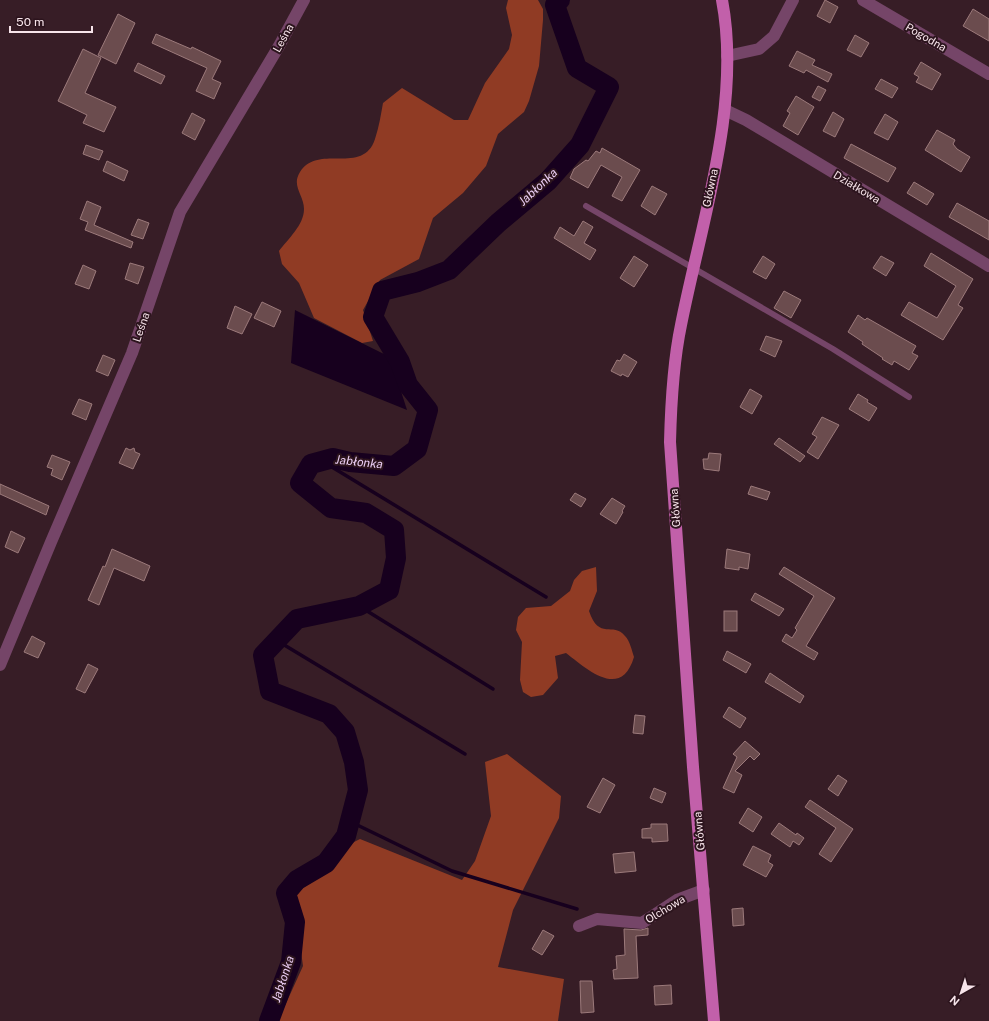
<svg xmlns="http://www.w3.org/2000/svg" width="989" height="1021" viewBox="0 0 989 1021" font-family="'Public Sans',sans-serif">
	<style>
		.forest { fill: #903b24 }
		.water { fill: #17001e }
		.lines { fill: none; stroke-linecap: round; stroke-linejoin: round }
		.stream { stroke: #17001e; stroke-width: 3.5 }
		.river { stroke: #17001e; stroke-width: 20 }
		.building { fill: #6b4c4e; stroke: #9c7a7b }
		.lane { stroke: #754568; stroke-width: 6 }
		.street { stroke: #754568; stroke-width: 12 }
		.primary { stroke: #c260aa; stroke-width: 12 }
		.labels { text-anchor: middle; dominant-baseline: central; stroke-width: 4; stroke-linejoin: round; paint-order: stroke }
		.street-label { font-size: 11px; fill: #f7e4ea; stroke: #2c141d }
		.water-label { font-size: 12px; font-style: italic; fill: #ebcef4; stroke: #2c141d }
	</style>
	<rect width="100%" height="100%" fill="#371d26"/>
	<g class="forest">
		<path d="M508,0h30l5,9v11l-4,46 -10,35 -5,11 -26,22 -12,32 -23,27 -30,25 -14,41 -39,21 -17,30 10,31 -11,2 -48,-25 -15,-35 -17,-19 -3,-13c9,-12 25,-26 25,-42 0,-14 -13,-23 -4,-37 18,-29 63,4 75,-33 4,-12 6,-25 8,-36l19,-15 52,32h14l17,-37 24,-34 3,-14 -6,-27z"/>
		<path d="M596,567l1,24 -8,20c10,30 24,10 36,25 5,5 7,15 9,21 -13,43 -46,13 -68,-4l-11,3 3,22 -15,17 -12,2 -8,-5 -3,-12 2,-38 -6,-12 2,-13 8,-9 25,-2 19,-15 4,-11 8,-9z"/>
		<path d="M507,754l54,42 -2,22 -46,92 -15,57 66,12 -6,42h-280l25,-55 -8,-58 2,-16 35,-23 12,-22 16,-8 102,41 13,-19 16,-45 -6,-54z"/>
	</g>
	<path class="water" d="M295,310l95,47 17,53 -116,-47z"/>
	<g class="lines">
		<g class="stream">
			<path d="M322,461l224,136"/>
			<path d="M359,606l134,83"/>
			<path d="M276,640l189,114"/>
			<path d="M349,821l103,50 125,38"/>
		</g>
		<path class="river" d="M269,1021l22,-59 4,-40 -9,-29 11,-13 29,-17 20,-27 12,-46 -4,-28 -9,-30 -16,-18 -59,-23 -7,-36 34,-36 62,-13 30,-16 7,-32 -2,-28 -28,-17 -35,-5 -31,-25 11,-19 22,-6 17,4 44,4 23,-17 11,-39 -20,-25 -8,-23 -27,-45 9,-26 36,-9 31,-12 49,-47 50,-42 32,-36 29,-58 -32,-19 -22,-63 5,-5"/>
	</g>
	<g class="building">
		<path d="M825,0l13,7 -8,16 -13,-7z"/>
		<path d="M973,9l16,10v22l-26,-15z"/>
		<path d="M118,14l17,9 -19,41 -18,-9z"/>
		<path d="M156,34l35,15 1,-2 29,14 -9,18 9,4 -7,16 -18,-8 11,-23 -55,-25z"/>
		<path d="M855,35l14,8 -8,14 -14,-7z"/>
		<path d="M83,49l18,9 -16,35 31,14 -12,25 -21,-9 4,-8 -29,-14z"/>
		<path d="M797,51l18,9 -3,5 20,9 -4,8 -22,-12 -2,3 -15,-7z"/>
		<path d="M921,62l20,12 -9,16 -16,-8 3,-5 -5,-3z"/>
		<path d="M138,63l27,13 -4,8 -27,-13z"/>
		<path d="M881,79l17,9 -6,10 -17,-9z"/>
		<path d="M818,86l8,4 -6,11 -8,-4z"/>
		<path d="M796,96l18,11 -16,28 -15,-9 7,-13 -3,-2z"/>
		<path d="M833,112l11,7 -9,18 -12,-6z"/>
		<path d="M192,113l13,7 -10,20 -13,-7z"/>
		<path d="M885,114l13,8 -10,18 -14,-7z"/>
		<path d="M937,130l18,10 -2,4 4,5 13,8 -9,15 -36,-22z"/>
		<path d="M851,144l45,24 -8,14 -44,-24z"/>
		<path d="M86,145l17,6 -4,9 -16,-6z"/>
		<path d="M602,148l38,22 -18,31 -10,-5 10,-19 -21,-12 -13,23 -18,-10 4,-9 12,-9 2,1 8,-10 4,2z"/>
		<path d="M107,161l21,10 -4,10 -21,-10z"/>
		<path d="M914,182l20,12 -7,11 -20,-12z"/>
		<path d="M652,186l15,8 -12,21 -14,-9z"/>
		<path d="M87,201l14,6 -7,18 39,17 -2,6 -46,-18 3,-8 -8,-3z"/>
		<path d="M957,203l32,18v19l-40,-23z"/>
		<path d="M138,219l11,4 -6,16 -12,-4z"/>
		<path d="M583,221l10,6 -9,16 12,7 -6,10 -36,-22 6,-11 14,9z"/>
		<path d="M931,253l42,26 -15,26 5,3 -20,32 -42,-25 8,-13 28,16 19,-32 -32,-20z"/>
		<path d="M634,256l14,9 -14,22 -14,-9z"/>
		<path d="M763,256l12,8 -9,15 -13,-7z"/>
		<path d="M881,256l13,7 -8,13 -13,-8z"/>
		<path d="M130,263l14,4 -6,17 -13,-5z"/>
		<path d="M83,265l13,6 -7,18 -14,-5z"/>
		<path d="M784,291l17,9 -10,18 -17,-10z"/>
		<path d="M262,302l19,9 -7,16 -20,-9z"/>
		<path d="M235,306l17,8 -10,20 -15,-6z"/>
		<path d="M858,315l7,5 2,-2 49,28 -4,7 6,3 -9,14 -15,-9 -2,4 -10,-6 1,-1 -21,-14 1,-2 -15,-10z"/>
		<path d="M766,336l16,5 -7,16 -15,-7z"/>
		<path d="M624,354l13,8 -9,15 -6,-3 -1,2 -10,-5 6,-11 3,1z"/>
		<path d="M103,355l12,5 -7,16 -12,-5z"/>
		<path d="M750,389l12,7 -10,18 -12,-7z"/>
		<path d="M858,394l10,6 -1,2 10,6 -8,13 -20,-12z"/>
		<path d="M79,399l13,5 -6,16 -14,-6z"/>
		<path d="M822,417l17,8 -21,34 -11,-7 10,-15 -5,-3z"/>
		<path d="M779,438l26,18 -5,6 -26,-18z"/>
		<path d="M126,448l4,2 4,-2 1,4 5,2 -7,15 -14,-6z"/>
		<path d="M709,453l12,1 -2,17 -15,-2 -1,-10h5z"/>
		<path d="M52,455l18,7 -8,18 -11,-5 2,-6 -6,-2z"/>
		<path d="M0,484l49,22 -3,9 -46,-21z"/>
		<path d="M751,486l19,6 -3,8 -19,-6z"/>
		<path d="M575,493l11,6 -5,8 -11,-7z"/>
		<path d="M612,498l13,8 -3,5 1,1 -7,12 -16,-10z"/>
		<path d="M11,531l14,7 -7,15 -13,-6z"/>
		<path d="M112,549l38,17 -6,15 -30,-13 -15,37 -11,-5 15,-34 2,1z"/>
		<path d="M727,549l23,5 -2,15 -9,-2v3l-14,-2z"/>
		<path d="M784,567l51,31 -29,48 12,7 -4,7 -32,-19 4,-7 6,4 5,-8 -2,-2 19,-32 -35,-22z"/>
		<path d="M755,593l29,16 -5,7 -28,-16z"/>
		<rect x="724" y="611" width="13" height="20"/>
		<path d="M32,636l13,7 -7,15 -14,-6z"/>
		<path d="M727,651l24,13 -5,9 -23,-13z"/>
		<path d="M88,664l10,5 -13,24 -9,-4z"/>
		<path d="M770,673l34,23 -4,7 -35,-21z"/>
		<path d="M729,707l17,11 -6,10 -17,-11z"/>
		<path d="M635,715l10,1 -2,18 -10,-1z"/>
		<path d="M745,741l15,13 -6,6 -4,-4 -15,15 7,4 -8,18 -11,-5 14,-31 -4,-3z"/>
		<path d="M838,775l9,6 -9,15 -10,-7z"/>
		<path d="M603,778l12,7 -15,28 -13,-6z"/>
		<path d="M654,788l12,5 -4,10 -12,-5z"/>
		<path d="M810,800l43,29 -22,33 -12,-8 17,-26 -31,-21z"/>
		<path d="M748,808l14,9 -9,15 -14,-9z"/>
		<path d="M779,823l17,12 1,-2 7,5 -5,7 -6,-4 -3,6 -19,-13z"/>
		<path d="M651,824h16l1,17 -16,1v-4h-10v-9l9,-1z"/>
		<path d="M753,846l18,9 -3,7 5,3 -7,12 -23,-12z"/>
		<path d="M634,852l2,19 -21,2 -2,-19z"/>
		<path d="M743,908l1,17 -11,1 -1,-17z"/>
		<path d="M648,928v7l-12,1 2,42 -24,1 -1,-9 4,-1 -1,-13 9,-1 -1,-26 17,1z"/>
		<path d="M543,930l11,6 -12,19 -10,-6z"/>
		<path d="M580,981h12l2,31 -13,1z"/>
		<path d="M671,985l1,19 -17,1 -1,-19z"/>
	</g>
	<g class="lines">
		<path class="lane" d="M586,206l247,143 76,48"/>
		<g class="street">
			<path d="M863,0l126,74"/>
			<path d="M727,56l32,-7 15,-13 19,-36"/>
			<path d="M725,110l21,10 243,146"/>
			<path d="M0,665l51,-123 81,-189 48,-141 99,-166 25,-46"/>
			<path d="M579,926l18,-7 45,4 35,-23 27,-10"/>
		</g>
		<path class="primary" d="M714,1021l-21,-254 -23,-325c1,-40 3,-79 11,-117 20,-102 61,-221 41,-325"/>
	</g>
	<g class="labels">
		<g class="street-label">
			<text transform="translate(926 37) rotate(30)">Pogodna</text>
			<text transform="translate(283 38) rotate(-61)">Leśna</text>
			<text transform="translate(857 187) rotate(31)">Działkowa</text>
			<text transform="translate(710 188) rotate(-78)">Główna</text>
			<text transform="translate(141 327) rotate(-71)">Leśna</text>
			<text transform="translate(675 508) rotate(-94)">Główna</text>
			<text transform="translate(699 831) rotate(-95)">Główna</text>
			<text transform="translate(665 909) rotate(-31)">Olchowa</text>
		</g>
		<g class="water-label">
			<text transform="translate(538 187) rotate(-43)">Jabłonka</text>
			<text transform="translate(359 462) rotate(6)">Jabłonka</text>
			<text transform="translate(283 979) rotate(-72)">Jabłonka</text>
		</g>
	</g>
	<g transform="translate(961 993) rotate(219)" stroke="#2c141d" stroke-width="3" paint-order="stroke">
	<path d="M0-3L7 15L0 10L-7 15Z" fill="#f7e4ea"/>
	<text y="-6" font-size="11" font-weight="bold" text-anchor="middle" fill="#f7e4ea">N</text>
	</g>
	<path d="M10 26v6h82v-6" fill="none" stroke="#f7e4ea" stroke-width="2"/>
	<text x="16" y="26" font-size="12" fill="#f7e4ea" stroke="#2c141d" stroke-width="3" paint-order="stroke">50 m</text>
</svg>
